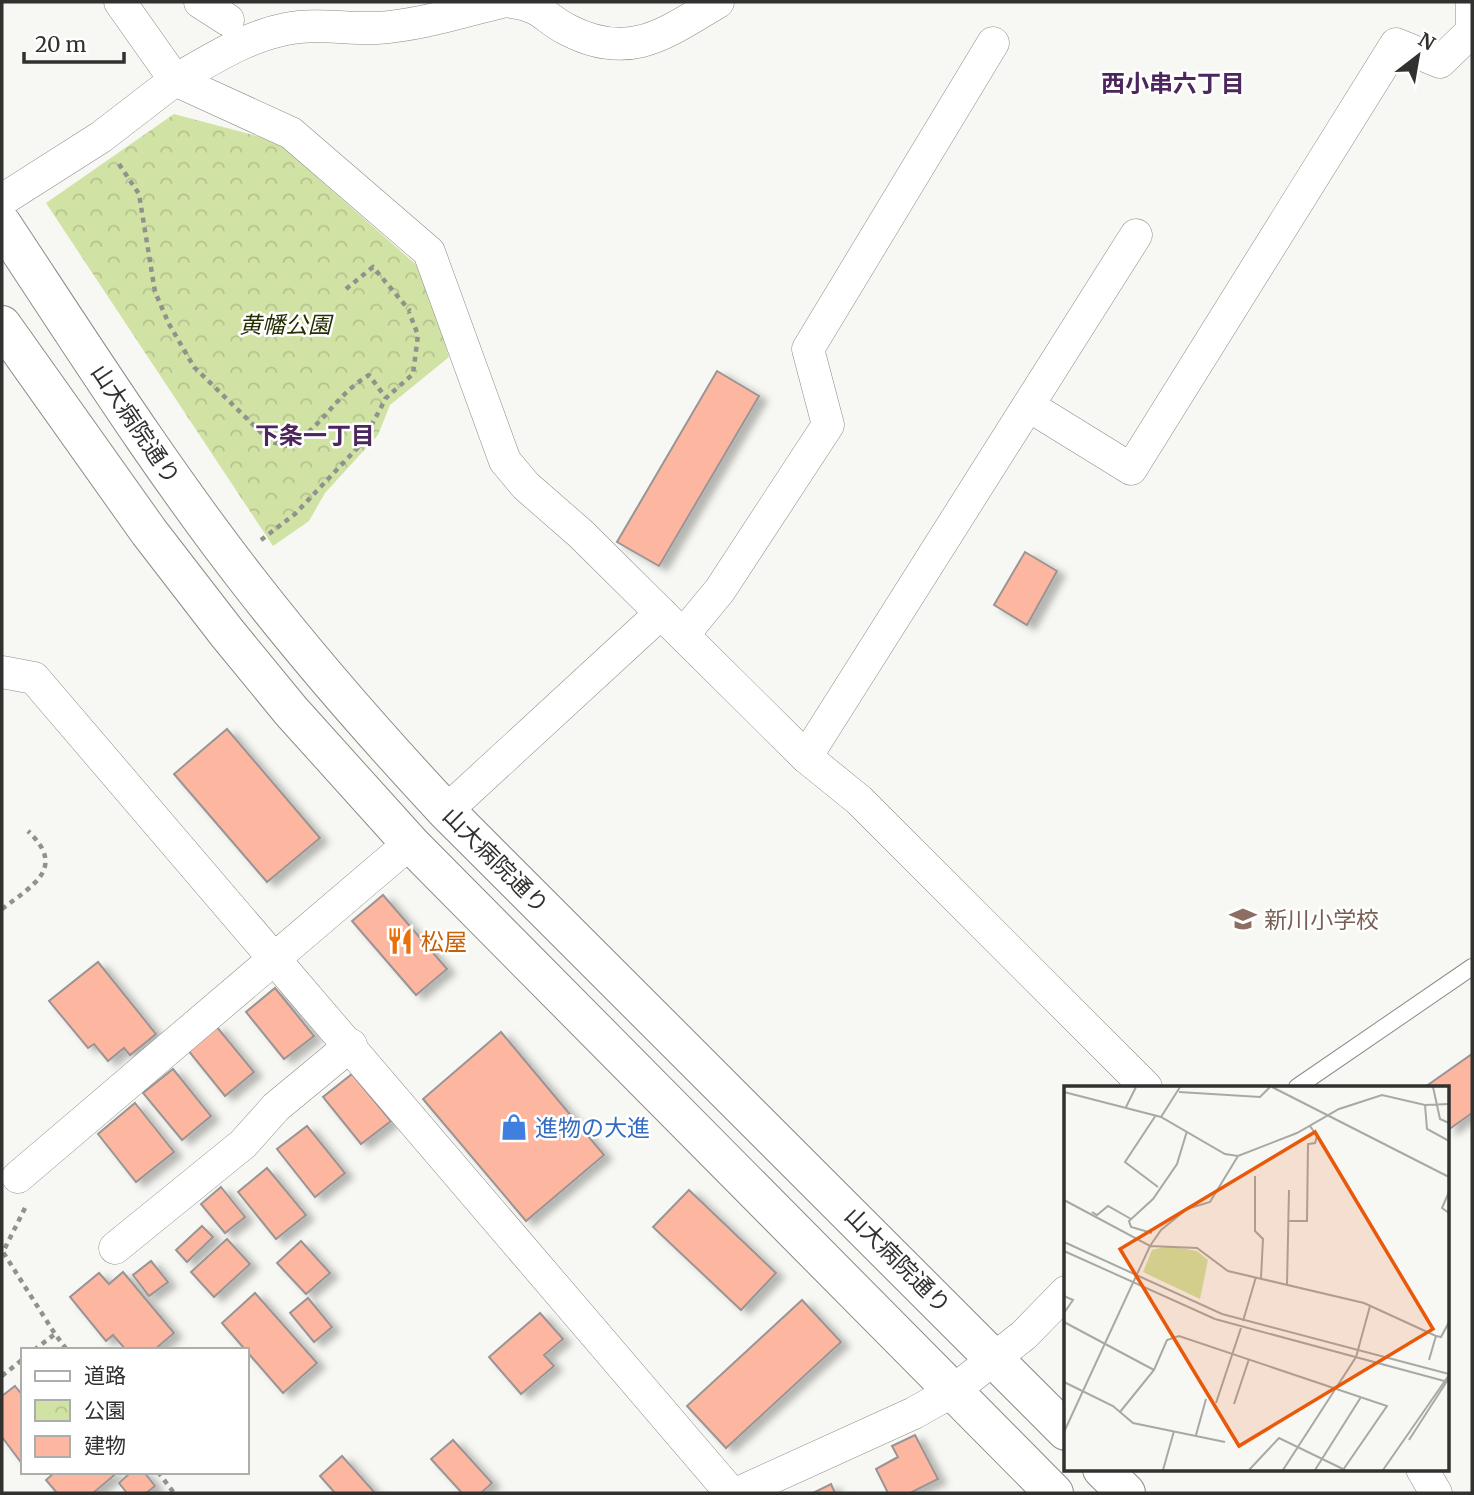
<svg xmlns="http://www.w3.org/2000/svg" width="1474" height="1495" viewBox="0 0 1474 1495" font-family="Merriweather,'Noto Sans JP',serif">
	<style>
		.park { fill: url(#park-crowns) }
		.building { fill: #fdb7a1; stroke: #9a9594; stroke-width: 2; filter: url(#shadow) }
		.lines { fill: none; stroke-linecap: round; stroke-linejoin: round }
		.lane-casing { stroke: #8d8c89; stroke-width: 18 }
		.street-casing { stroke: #8d8c89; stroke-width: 33 }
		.secondary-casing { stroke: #8d8c89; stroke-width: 40 }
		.path { stroke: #91918e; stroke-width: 4.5; stroke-dasharray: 5 5; stroke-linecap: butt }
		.lane { stroke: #fff; stroke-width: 16 }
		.street { stroke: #fff; stroke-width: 32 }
		.secondary { stroke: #fff; stroke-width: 38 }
		.labels { text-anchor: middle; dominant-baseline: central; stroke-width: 5; stroke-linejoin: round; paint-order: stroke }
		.park-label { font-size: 23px; font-style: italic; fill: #252f00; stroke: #fff }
		.street-label { font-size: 23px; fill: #31312f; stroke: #fff }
		.education-label { font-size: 23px; fill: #785e54; stroke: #fff; text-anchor: start }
		.food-label { font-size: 23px; fill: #c56008; stroke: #fff; text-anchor: start }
		.shop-label { font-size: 23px; fill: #366cbe; stroke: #fff; text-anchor: start }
		.neighbourhood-label { font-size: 24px; font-weight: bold; fill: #4c265d; stroke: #fff }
		.inset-road { fill: none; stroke: #a8a8a5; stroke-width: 2 }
		.view { fill: #e8590c; fill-opacity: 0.15; stroke: #e8590c; stroke-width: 3.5 }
		.inset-edge { fill: none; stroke: #31312f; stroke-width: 3.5 }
	</style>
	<defs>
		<pattern id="park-crowns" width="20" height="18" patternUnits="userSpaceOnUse" patternTransform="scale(1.75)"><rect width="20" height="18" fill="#d1e3a4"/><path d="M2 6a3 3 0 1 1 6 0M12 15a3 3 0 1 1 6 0" fill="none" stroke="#b4c38e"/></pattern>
		<filter id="shadow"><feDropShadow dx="8" dy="4.5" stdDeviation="3.5" flood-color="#0004"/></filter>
	</defs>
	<rect width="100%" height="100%" fill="#f7f7f3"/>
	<path class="park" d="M174,114l102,27 145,128 28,88 -59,48 -12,30 -53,58 -16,28 -36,25 -227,-343z"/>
	<g class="building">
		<path d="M717,371l42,25 -100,170 -42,-24z"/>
		<path d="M1025,552l32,19 -30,54 -33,-20z"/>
		<path d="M227,729l93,109 -53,44 -93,-108z"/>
		<path d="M383,895l64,74 -31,26 -64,-74z"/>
		<path d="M98,962l58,72 -26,21 -6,-7 -16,13 -14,-17 -6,4 -39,-47z"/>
		<path d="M275,988l39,48 -30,23 -38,-47z"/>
		<path d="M216,1026l38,46 -29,24 -38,-47z"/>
		<path d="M501,1032l103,123 -78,66 -103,-122z"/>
		<path d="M1472,1054v59l-24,17v-43h-23z"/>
		<path d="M173,1069l38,47 -29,24 -39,-47z"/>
		<path d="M352,1074l39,47 -30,23 -38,-47z"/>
		<path d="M135,1103l39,49 -38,30 -38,-48z"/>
		<path d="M307,1126l38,47 -30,24 -38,-48z"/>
		<path d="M267,1168l39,47 -30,24 -38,-47z"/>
		<path d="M221,1187l24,30 -20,16 -24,-29z"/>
		<path d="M689,1190l87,83 -35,37 -88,-83z"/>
		<path d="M202,1226l11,11 -26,25 -11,-12z"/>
		<path d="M227,1239l23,25 -36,33 -23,-25z"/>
		<path d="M301,1241l29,32 -24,21 -29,-31z"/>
		<path d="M151,1261l17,21 -19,14 -16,-21z"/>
		<path d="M123,1272l51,61 -20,17h-28l-13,-15 -7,6 -36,-44 29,-24 10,11z"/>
		<path d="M255,1293l62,70 -34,30 -61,-70z"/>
		<path d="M308,1298l24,29 -18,15 -24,-29z"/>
		<path d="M802,1300l39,42 -115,106 -39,-42z"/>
		<path d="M540,1313l23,26 -19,16 10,11 -33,28 -32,-37z"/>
		<path d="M15,1386l8,10v69l-21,-28v-41z"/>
		<path d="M915,1435l23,44 -28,14h-22l-12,-24 22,-12 -6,-11z"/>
		<path d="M453,1440l39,43 -11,10h-19l-31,-34z"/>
		<path d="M342,1456l33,37h-40l-15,-17z"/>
		<path d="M55,1472h63l-25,21h-36l-11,-13z"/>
		<path d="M131,1472h13l11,14 -9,7h-19l-8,-10z"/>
		<path d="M831,1484l4,9h-22z"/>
	</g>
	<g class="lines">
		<defs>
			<path id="lane" d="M1297,1087l175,-120"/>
			<g id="street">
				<path d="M120,2l55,78c36,-20 70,-43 111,-51 30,-6 61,0 91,-1 44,-3 83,-16 125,-26"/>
				<path d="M200,2l28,18"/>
				<path d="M511,2c34,5 31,15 57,28 62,32 98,3 150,-28"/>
				<path d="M2,200l99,-63 74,-57 116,53 138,119 76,209 21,25 55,48 225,223 53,43 287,287"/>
				<path d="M1029,406l102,63 265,-425 44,18 32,-31v-29"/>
				<path d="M683,635l37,-45 108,-165 -20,-76 185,-306"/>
				<path d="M2,672l32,6 697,815"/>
				<path d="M806,757l330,-522"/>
				<path d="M446,811l215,-198"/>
				<path d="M18,1177l392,-334"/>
				<path d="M115,1248l128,-104 33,-37 75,-62"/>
				<path d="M1422,1469l14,24"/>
				<path d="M738,1493l176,-80 39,-22 71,-56 42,-43"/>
			</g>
			<g id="secondary">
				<path d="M2,224c80,121 158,244 247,358 62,80 128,155 197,229l620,620"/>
				<path d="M2,325l147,207 78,101 64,78 119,132 644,650"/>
				<path d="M1102,1469l24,24"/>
			</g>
		</defs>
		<use href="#lane" class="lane-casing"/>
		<use href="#street" class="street-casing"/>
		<use href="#secondary" class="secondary-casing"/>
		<g class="path">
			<path d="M119,164l20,30 16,98 14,32 25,43 77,75 18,4c33,-18 46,-51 80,-71l17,23"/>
			<path d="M346,289l27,-22 37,44"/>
			<path d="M261,540l34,-26 67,-71 24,-45 27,-24 5,-39 -9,-23"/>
			<path d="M2,909c31,-24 65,-41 26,-78"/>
			<path d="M25,1208l-22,44 52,82"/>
			<path d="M34,1350l21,-16 12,16"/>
			<path d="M2,1376l21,-17"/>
			<path d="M158,1472l16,21"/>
		</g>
		<use href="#lane" class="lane"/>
		<use href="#street" class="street"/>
		<use href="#secondary" class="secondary"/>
	</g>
	<defs>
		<symbol id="school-bare" viewBox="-9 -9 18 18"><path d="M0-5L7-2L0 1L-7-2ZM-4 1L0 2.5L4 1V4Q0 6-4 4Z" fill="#8d6e63" stroke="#fff" stroke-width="2.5" paint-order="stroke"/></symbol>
		<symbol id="restaurant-bare" viewBox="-9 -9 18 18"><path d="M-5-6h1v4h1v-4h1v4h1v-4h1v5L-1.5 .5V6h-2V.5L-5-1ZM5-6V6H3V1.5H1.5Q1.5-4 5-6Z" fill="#e8710a" stroke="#fff" stroke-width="2.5" paint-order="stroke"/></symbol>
		<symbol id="shop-bare" viewBox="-9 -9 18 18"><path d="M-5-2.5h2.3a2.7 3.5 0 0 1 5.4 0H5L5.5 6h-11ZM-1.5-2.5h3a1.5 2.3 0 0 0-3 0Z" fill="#3f7fe0" stroke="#fff" stroke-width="2.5" paint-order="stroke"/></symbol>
	</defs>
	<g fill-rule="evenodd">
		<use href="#school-bare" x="1224" y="900" width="38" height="38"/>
		<use href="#restaurant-bare" x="381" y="922" width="38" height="38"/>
		<use href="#shop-bare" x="495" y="1108" width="38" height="38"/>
	</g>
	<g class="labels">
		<g class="park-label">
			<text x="285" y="324">黄幡公園</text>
		</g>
		<g class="street-label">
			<text transform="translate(136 424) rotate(56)">山大病院通り</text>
			<text transform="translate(496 860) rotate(45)">山大病院通り</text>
			<text transform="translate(898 1260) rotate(45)">山大病院通り</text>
		</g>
		<g class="education-label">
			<text x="1264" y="919">新川小学校</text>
		</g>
		<g class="food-label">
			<text x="421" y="941">松屋</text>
		</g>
		<g class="shop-label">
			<text x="535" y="1127">進物の大進</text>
		</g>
		<g class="neighbourhood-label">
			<text x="1173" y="83">西小串六丁目</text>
			<text x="315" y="435">下条一丁目</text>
		</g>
	</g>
	<g transform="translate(1064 1086)">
		<rect width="385" height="385" fill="#f7f7f3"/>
		<path d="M104,160l29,5 11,9 -8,39 -57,-27 9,-22z" fill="#d1e3a4"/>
		<path class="inset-road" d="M208,1l177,90M369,1l7,32 9,4M0,6l97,25 64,37 13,2 59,-23 42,-24 43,-14 43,10 24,-1M115,6l81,5 10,-10M361,19l2,24 22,12M62,21l10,-20M92,29l-31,47 33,25M97,31l19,-30M191,90v55l8,8 -2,39M385,106l-7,16 7,5M0,114l86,46 11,-16 26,-21 23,-7 28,-46M28,126l5,3 11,-9 23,13M224,135h19l1,-77 7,-1 2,-7 -7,-10M88,147l-21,-6 -2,-6 24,-22 24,-35 10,-33M0,156l158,72 227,60M0,165l151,68 233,63M223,199l2,-95M0,210l9,4 -9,13M179,235l13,-44M0,236l90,48M365,274l7,-24 5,1 8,-15M0,296l49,24 20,17 92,19M152,317l25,-75M170,318l15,-45M56,326l34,-42 13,-30 12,-4 208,70 -44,64M0,346l86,-186 47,2 31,23 136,32 72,33M132,349l10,-36M345,354l40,-62M99,384l11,-39M185,384l30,-32 66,32M219,384l73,-113 14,-51M251,384l46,-73M319,384l66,-95"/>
		<path class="view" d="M251,46l118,197 -194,117 -119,-197z"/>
		<rect width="385" height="385" class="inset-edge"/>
	</g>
	<rect width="1474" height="1495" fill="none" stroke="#31312f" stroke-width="7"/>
	<rect x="21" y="1348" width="228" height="126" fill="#ffffff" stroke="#adadac" stroke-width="2"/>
	<rect x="35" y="1371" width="35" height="10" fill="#ffffff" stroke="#adadac" stroke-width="2"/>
	<text x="84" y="1383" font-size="21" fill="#31312f">道路</text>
	<rect x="35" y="1400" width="35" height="21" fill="url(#park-crowns)" stroke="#adadac" stroke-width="2"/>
	<text x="84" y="1418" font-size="21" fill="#31312f">公園</text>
	<rect x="35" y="1436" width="35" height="21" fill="#fdb7a1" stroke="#adadac" stroke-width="2"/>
	<text x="84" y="1453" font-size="21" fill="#31312f">建物</text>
	<g transform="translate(1418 56) rotate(31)" stroke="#ffffff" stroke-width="5" paint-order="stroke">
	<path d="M0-5L12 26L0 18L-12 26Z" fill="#31312f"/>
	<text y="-10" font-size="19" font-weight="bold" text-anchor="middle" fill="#31312f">N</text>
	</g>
	<path d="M24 52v10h100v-10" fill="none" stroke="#31312f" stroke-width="3.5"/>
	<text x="35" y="52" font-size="21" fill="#31312f" stroke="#ffffff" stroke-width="5" paint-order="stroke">20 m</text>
</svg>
